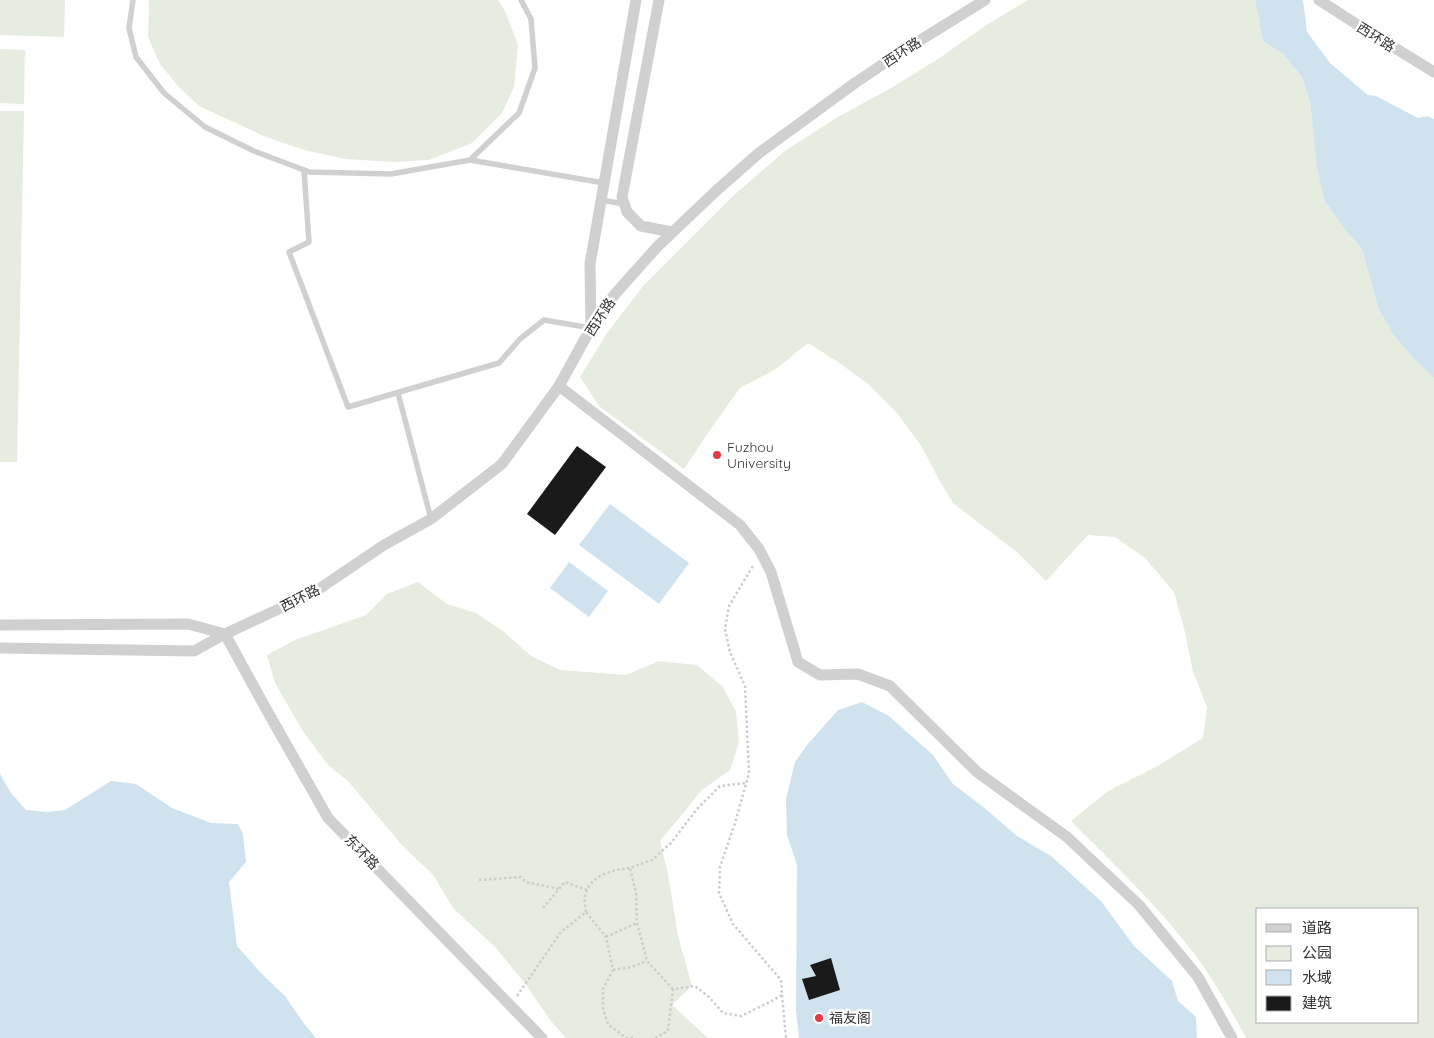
<svg xmlns="http://www.w3.org/2000/svg" width="1434" height="1038" viewBox="0 0 1434 1038" font-family="Quicksand,'Noto Sans SC',sans-serif">
	<style>
		.green { fill: #e6ecdf; fill-rule: evenodd }
		.water { fill: #cfe2ee }
		.building { fill: #1a1a1a }
		.lines { fill: none; stroke-linecap: round; stroke-linejoin: round }
		.path { stroke: #cdcdcd; stroke-width: 2.5; stroke-dasharray: 2.5 2.5; stroke-linecap: butt }
		.service { stroke: #d0d0d0; stroke-width: 5.5 }
		.minor { stroke: #d0d0d0; stroke-width: 11 }
		.poi-dot { fill: #e63946; stroke: #fff; stroke-width: 2 }
		.labels { text-anchor: middle; dominant-baseline: central; stroke-width: 5; stroke-linejoin: round; paint-order: stroke }
		.street-label { font-size: 14px; fill: #333; stroke: #fff }
		.poi-label { font-size: 14px; fill: #333; stroke: #fff; text-anchor: start }
	</style>
	<rect width="100%" height="100%" fill="#fff"/>
	<g class="green">
		<path d="M0,0h65l-1,37 -64,-2z"/>
		<path d="M149,0h349l7,11 13,34 -4,42 -12,26 -30,30 -43,17 -36,2 -47,-3 -38,-8 -42,-14 -67,-31 -21,-20 -18,-22 -12,-27z"/>
		<path d="M1028,0h227l8,41 20,13 19,23 8,25 7,59 7,39 19,27 19,22 16,59 15,26 20,24 21,20v660h-188c-15,-28 -31,-56 -50,-82 -37,-49 -82,-92 -125,-135l37,-30 48,-24 47,-29 4,-31 -14,-35 -8,-40 -11,-40 -29,-34 -30,-21 -27,-2 -42,46 -28,-28 -65,-50 -15,-25 -16,-31 -25,-34 -29,-29 -30,-22 -30,-19 -32,26 -36,19 -30,42 -26,39 -85,-63 -19,-29 27,-44 37,-48 89,-89 53,-46 52,-33 53,-29 47,-29 50,-35zM1258,909h160v113h-160z"/>
		<path d="M0,49l25,1 -1,54 -24,-1z"/>
		<path d="M0,111h24l-7,351h-17z"/>
		<path d="M418,582l29,22 29,9 27,18 28,25 29,14 66,5 33,-14 38,4 26,22 13,25 3,30 -9,28 -28,20 -42,51 8,33 10,62 14,50 -20,19 36,33h-142l-15,-17 -25,-36 -30,-37 -43,-40 -19,-32 -33,-32 -53,-63 -20,-16 -26,-35 -27,-47 -8,-28 28,-15 71,-25 21,-21z"/>
	</g>
	<g class="water">
		<path d="M1255,0h48l4,32 23,31 38,32 8,1 42,22 9,-2 7,3v259l-21,-20 -20,-24 -15,-26 -16,-59 -19,-22 -19,-27 -7,-34 -7,-64 -8,-25 -19,-23 -20,-13z"/>
		<path d="M610,504l79,59 -30,41 -80,-59z"/>
		<path d="M569,562l39,29 -19,26 -39,-29z"/>
		<path d="M862,702l27,14 44,39 20,29 29,22 35,30 34,20 50,45 33,45 38,35 6,20 18,16 1,21h-398l-3,-27 1,-146 -10,-30 -1,-36 9,-37 12,-17 31,-35z"/>
		<path d="M0,774l11,19 15,17 21,2 18,-2 46,-29 25,3 36,24 39,15 27,1 5,10 3,28 -17,20 8,64 25,28 23,22 20,29 11,13h-316z"/>
	</g>
	<g class="building">
		<path d="M577,446l29,21 -51,68 -28,-21z"/>
		<path d="M831,958l9,32 -31,10 -7,-21 14,-3 -6,-11z"/>
	</g>
	<g class="lines">
		<g class="path">
			<path d="M479,880l42,-3 5,5 33,7"/>
			<path d="M543,908l22,-26 22,8"/>
			<path d="M586,912c-1,-5 -2,-11 -1,-16 5,-21 26,-26 45,-28"/>
			<path d="M606,937l31,-14"/>
			<path d="M613,970l18,-3 16,-6"/>
			<path d="M673,989l-26,-28 -10,-38 -1,-30 -6,-25 22,-8 19,-17 26,-34 23,-23 26,-3"/>
			<path d="M782,995l4,43"/>
			<path d="M517,996l44,-64 25,-20 20,25 7,33 -10,19v20l5,15 18,14h8"/>
			<path d="M655,1038l13,-7 5,-42 22,-3 14,11 14,16 18,3 29,-14 12,-7 -1,-15 -48,-56 -14,-31 1,-26 15,-44 14,-50 -4,-87 -15,-34 -5,-23 4,-23 25,-42"/>
		</g>
		<g class="service">
			<path d="M133,0l-4,28 7,29 28,36 41,34 49,24 50,19 5,2 82,2 79,-14 134,23"/>
			<path d="M470,160l49,-47 16,-45 -4,-49 -10,-19"/>
			<path d="M304,170l5,72 -20,10 59,155 151,-44 21,-24 24,-19 47,8"/>
			<path d="M601,200l23,4"/>
			<path d="M398,393l33,126"/>
		</g>
		<g class="minor">
			<path d="M659,0l-37,197 5,15 14,14 31,6"/>
			<path d="M1319,0l45,29 70,43"/>
			<path d="M591,328l-1,-64 46,-264"/>
			<path d="M559,386l181,139 19,24 12,23 27,90 22,13 38,-1 32,12 87,86 90,65 72,68 59,72 34,61"/>
			<path d="M0,625l188,-1 37,10"/>
			<path d="M225,634l40,73 63,111 214,220"/>
			<path d="M0,648l194,3 31,-17 88,-41 71,-48 47,-26 71,-55 57,-78 32,-58 24,-34 42,-47 60,-57 42,-37 96,-70 43,-29 87,-54"/>
		</g>
	</g>
	<g class="poi-dot">
		<circle cx="717" cy="455" r="5"/>
		<circle cx="819" cy="1018" r="5"/>
	</g>
	<g class="labels">
		<g class="street-label">
			<text transform="translate(1376 37) rotate(32)">西环路</text>
			<text transform="translate(902 52) rotate(-33)">西环路</text>
			<text transform="translate(600 317) rotate(-57)">西环路</text>
			<text transform="translate(300 598) rotate(-27)">西环路</text>
			<text transform="translate(362 852) rotate(46)">东环路</text>
		</g>
		<g class="poi-label">
			<text x="727" y="447">Fuzhou<tspan x="727" dy="16">University</tspan></text>
			<text x="829" y="1018">福友阁</text>
		</g>
	</g>
	<rect x="1256" y="908" width="162" height="115" fill="#ffffff" stroke="#adadad"/>
	<rect x="1266" y="924" width="25" height="8" fill="#d0d0d0" stroke="#adadad"/>
	<text x="1302" y="933" font-size="15" fill="#333333">道路</text>
	<rect x="1266" y="946" width="25" height="15" fill="#e6ecdf" stroke="#adadad"/>
	<text x="1302" y="958" font-size="15" fill="#333333">公园</text>
	<rect x="1266" y="970" width="25" height="15" fill="#cfe2ee" stroke="#adadad"/>
	<text x="1302" y="983" font-size="15" fill="#333333">水域</text>
	<rect x="1266" y="996" width="25" height="15" fill="#1a1a1a" stroke="#adadad"/>
	<text x="1302" y="1008" font-size="15" fill="#333333">建筑</text>
</svg>
